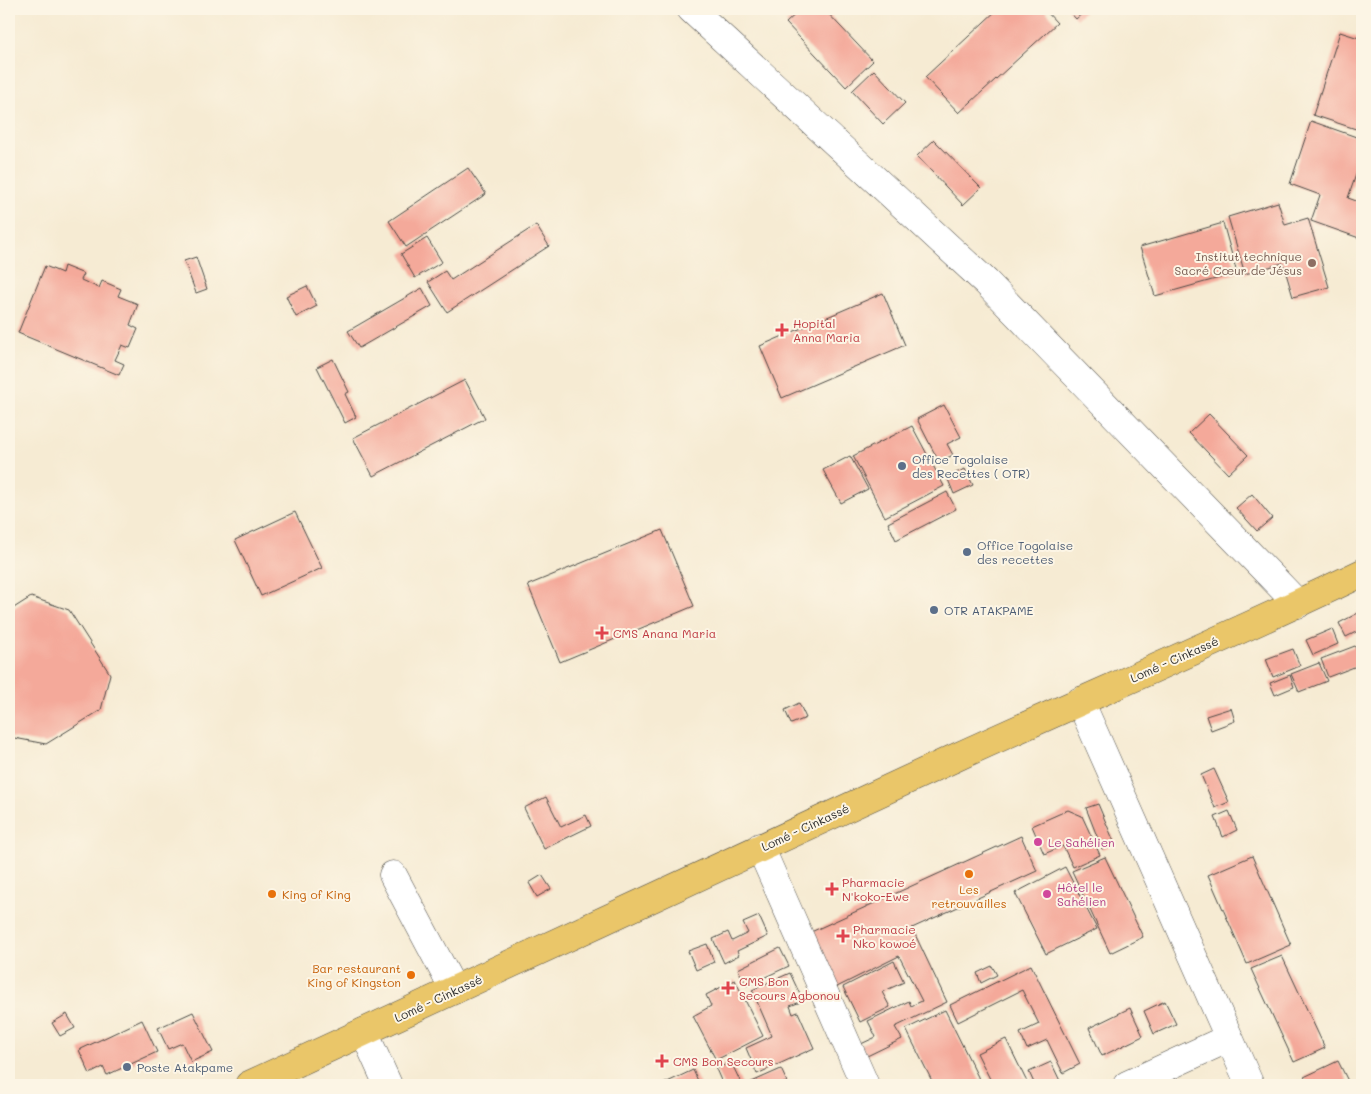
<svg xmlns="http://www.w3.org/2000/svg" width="1371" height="1094" viewBox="0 0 1371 1094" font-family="Mali,sans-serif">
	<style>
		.building { fill: #f4a99a }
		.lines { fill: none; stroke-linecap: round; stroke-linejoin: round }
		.minor-casing { stroke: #494844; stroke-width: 29 }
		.highway-casing { stroke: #494844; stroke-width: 29 }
		.minor { stroke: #fff; stroke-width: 28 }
		.highway { stroke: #eac669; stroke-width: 28 }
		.education-dot { fill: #8d6e63; stroke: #fcf5e5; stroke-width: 2 }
		.health-dot { fill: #e0444e; stroke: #fcf5e5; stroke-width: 2 }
		.service-dot { fill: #5c6f8a; stroke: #fcf5e5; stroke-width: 2 }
		.hotel-dot { fill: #d1479c; stroke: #fcf5e5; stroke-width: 2 }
		.food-dot { fill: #e8710a; stroke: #fcf5e5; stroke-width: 2 }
		.labels { text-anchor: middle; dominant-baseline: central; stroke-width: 4; stroke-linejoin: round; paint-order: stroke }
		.education-label { font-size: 12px; fill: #785e54; stroke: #fcf5e5; text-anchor: end }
		.health-label { font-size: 12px; fill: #be3a42; stroke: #fcf5e5; text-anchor: start }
		.service-label { font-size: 12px; fill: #4e5e75; stroke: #fcf5e5; text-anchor: start }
		.street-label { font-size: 12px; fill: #2b2b2b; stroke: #fcf5e5 }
		.hotel-label { font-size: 12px; fill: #b23c85; stroke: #fcf5e5; text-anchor: start }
		.food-label { font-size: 12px; fill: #c56008; stroke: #fcf5e5 }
	</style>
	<rect width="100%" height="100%" fill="#fcf5e5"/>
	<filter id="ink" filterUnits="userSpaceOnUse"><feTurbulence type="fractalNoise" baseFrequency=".02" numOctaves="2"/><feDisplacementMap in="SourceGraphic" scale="10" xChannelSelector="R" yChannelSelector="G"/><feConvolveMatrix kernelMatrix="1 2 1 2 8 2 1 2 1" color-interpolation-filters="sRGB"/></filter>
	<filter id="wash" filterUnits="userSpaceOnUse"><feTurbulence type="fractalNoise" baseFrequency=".0096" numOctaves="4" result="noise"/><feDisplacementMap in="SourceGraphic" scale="20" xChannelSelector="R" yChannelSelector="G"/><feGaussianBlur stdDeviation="1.12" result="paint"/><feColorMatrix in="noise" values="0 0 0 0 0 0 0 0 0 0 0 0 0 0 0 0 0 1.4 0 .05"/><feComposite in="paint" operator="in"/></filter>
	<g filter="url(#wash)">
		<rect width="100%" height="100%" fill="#f6ebd3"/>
		<g id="blocks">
			<g class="building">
				<path d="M801,9h23l49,52 -27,26 -60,-64z"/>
				<path d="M998,9h46l13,14 -98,90 -34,-36z"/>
				<path d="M1067,9h20l-11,10z"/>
				<path d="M1340,32l22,7v92l-49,-16z"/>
				<path d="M874,70l31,33 -22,21 -31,-33z"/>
				<path d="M1311,121l51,18v18l-14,41 14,5v36l-51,-18 9,-26 -30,-11z"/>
				<path d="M934,140l47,48 -18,17 -46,-49z"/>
				<path d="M468,168l18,26 -80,53 -17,-26z"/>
				<path d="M1278,202l7,23 23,-7 21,69 -36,10 -10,-34 -38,11 -17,-57z"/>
				<path d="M1223,223l14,50 -82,23 -15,-49z"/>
				<path d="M536,225l13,21 -102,66 -19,-30 17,-11 6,9z"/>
				<path d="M427,238l15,24 -27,16 -14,-24z"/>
				<path d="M196,257l11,32 -11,4 -12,-32z"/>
				<path d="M45,266l17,7 2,-7 20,8 -3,6 18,8 3,-7 19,8 -3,7 20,8 -8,21 8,4 -8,19 -8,-3 -7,15 9,4 -5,11 -101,-42z"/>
				<path d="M307,286l10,20 -21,11 -10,-21z"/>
				<path d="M422,288l10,18 -73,42 -11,-17z"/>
				<path d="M883,293l22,52 -123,53 -22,-52z"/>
				<path d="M333,359l16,33 -4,2 11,23 -11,6 -28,-56z"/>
				<path d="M465,380l20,38 -112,58 -20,-38z"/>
				<path d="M944,405l17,32 -14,7 6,11 -14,7 -22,-43z"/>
				<path d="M1209,414l39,41 -20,19 -39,-41z"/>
				<path d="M912,426l32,60 -59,31 -32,-61z"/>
				<path d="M850,456l18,33 -27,14 -18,-33z"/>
				<path d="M965,469l8,16 -19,9 -7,-17z"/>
				<path d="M947,492l9,17 -60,31 -8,-17z"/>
				<path d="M1252,494l20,24 -15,13 -21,-23z"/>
				<path d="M295,512l27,56 -61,28 -26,-56z"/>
				<path d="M662,530l32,76 -134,56 -32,-77z"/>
				<path d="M31,597l38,13 41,64 -9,36 -55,34 -37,-7v-126z"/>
				<path d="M1362,611v18l-16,8 -7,-14z"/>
				<path d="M1332,629l6,15 -25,11 -7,-15z"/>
				<path d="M1355,646l7,18 -34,13 -7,-18z"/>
				<path d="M1293,649l7,17 -27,11 -7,-18z"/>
				<path d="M1319,663l8,18 -28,11 -8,-18z"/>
				<path d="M1290,675l4,12 -19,8 -5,-12z"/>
				<path d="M799,703l7,15 -15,6 -6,-14z"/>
				<path d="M1231,708l4,13 -24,9 -5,-14z"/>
				<path d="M1214,769l15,33 -14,6 -14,-33z"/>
				<path d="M546,797l15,30 25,-12 5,11 -47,23 -20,-41z"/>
				<path d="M1098,804l17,40 -13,5 -16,-41z"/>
				<path d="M1068,810l14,6 18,39 -27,12 -10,-21 -19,8 -12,-28z"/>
				<path d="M1229,811l8,19 -14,7 -8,-20z"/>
				<path d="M1021,836l16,35 -125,57 35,74 -52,25 7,12 -35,17 -6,-12 15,-7 -8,-16 41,-20 2,5 11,-5 -23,-45 -68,34 -20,-58z"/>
				<path d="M1252,856l39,89 -44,19 -39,-89z"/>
				<path d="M1105,857l38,80 -33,16 -38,-82z"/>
				<path d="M1065,867l32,62 -51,25 -31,-61z"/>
				<path d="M542,875l9,14 -14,8 -8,-14z"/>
				<path d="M759,916l9,20 -31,15 2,4 -15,8 -11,-24 15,-7 4,9 16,-8 -5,-10z"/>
				<path d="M707,944l7,18 -18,8 -8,-19z"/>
				<path d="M780,948l9,18 -43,20 -8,-17z"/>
				<path d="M1282,956l43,92 -31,14 -43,-93z"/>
				<path d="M894,961l10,21 -22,10 8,15 -30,15 -17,-35z"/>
				<path d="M1031,965l49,99 -17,9 -16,-33 -20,9 -7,-16 19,-9 -17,-34 -64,32 -8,-17z"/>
				<path d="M992,966l5,9 -16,8 -4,-10z"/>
				<path d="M790,973l13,28 -13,5 3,8 5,-2 16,36 -57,26 -11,-26 26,-12 -20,-46z"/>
				<path d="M735,980l28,56 -47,24 -23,-44 18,-10 -5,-11z"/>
				<path d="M1165,1001l11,23 -22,10 -10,-23z"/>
				<path d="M1130,1008l13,28 -41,20 -13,-28z"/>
				<path d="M945,1010l37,75h-48l-28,-56z"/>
				<path d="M193,1012l20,40 -22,10 -9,-19 -14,6 -10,-21z"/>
				<path d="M67,1014l8,14 -15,8 -8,-13z"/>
				<path d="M142,1020l15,32 -50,23 -4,-8 -13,7 -11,-24z"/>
				<path d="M1006,1039l19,39 4,7h-36l-16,-32z"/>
				<path d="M1338,1061l12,24h-42l-4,-8z"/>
				<path d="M731,1062l11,23h-19l-7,-16z"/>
				<path d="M1051,1062l10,21 -4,2h-22l-6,-13z"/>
				<path d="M781,1069l6,13 -8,3h-34z"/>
				<path d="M693,1070l7,15h-39z"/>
			</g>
		</g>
	</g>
	<g filter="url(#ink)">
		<use href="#blocks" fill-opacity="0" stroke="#494844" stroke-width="1"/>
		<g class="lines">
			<defs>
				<g id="minor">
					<path d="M691,9l295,273 312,322"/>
					<path d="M1080,701l170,384"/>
					<path d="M760,847l105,238"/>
					<path d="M393,875l61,115"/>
					<path d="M364,1032l24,53"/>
					<path d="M1127,1085l102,-47"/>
				</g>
				<path id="highway" d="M249,1085c237,-109 473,-220 710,-329 134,-61 270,-119 403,-183"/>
			</defs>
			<use href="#minor" class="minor-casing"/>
			<use href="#highway" class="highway-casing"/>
			<use href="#minor" class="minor"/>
			<use href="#highway" class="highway"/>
		</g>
	</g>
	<circle class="education-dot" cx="1312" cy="263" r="5"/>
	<g class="health-dot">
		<path d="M779.5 322.5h5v5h5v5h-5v5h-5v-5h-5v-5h5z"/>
		<path d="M599.5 625.5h5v5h5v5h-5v5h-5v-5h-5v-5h5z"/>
		<path d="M829.5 881.5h5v5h5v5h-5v5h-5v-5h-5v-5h5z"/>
		<path d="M840.5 928.5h5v5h5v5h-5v5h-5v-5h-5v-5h5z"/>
		<path d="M725.5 980.5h5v5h5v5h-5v5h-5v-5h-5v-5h5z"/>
		<path d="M659.5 1053.5h5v5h5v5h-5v5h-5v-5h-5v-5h5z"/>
	</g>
	<g class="service-dot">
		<circle cx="902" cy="466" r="5"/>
		<circle cx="967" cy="552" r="5"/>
		<circle cx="934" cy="610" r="5"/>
		<circle cx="127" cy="1067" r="5"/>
	</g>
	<g class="hotel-dot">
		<circle cx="1038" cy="842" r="5"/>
		<circle cx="1047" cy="894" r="5"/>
	</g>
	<g class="food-dot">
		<circle cx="969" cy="874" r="5"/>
		<circle cx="272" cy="894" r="5"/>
		<circle cx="411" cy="975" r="5"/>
	</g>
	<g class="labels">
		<g class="education-label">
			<text x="1302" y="256">Institut technique<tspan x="1302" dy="14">Sacré Cœur de Jésus</tspan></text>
		</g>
		<g class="health-label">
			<text x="793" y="323">Hopital<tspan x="793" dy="14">Anna Maria</tspan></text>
			<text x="613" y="633">CMS Anana Maria</text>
			<text x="842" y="882">Pharmacie<tspan x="842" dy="14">N'koko-Ewe</tspan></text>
			<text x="853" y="929">Pharmacie<tspan x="853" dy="14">Nko kowoé</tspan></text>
			<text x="739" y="981">CMS Bon<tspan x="739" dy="14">Secours Agbonou</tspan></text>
			<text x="673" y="1061">CMS Bon Secours</text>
		</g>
		<g class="service-label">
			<text x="912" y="459">Office Togolaise<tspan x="912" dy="14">des Recettes ( OTR)</tspan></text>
			<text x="977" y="545">Office Togolaise<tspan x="977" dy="14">des recettes</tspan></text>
			<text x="944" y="610">OTR ATAKPAME</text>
			<text x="137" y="1067">Poste Atakpame</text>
		</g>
		<g class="street-label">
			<text transform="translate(1174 659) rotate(-24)">Lomé - Cinkassé</text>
			<text transform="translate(805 827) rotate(-25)">Lomé - Cinkassé</text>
			<text transform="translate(438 998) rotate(-25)">Lomé - Cinkassé</text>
		</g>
		<g class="hotel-label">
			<text x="1048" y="842">Le Sahélien</text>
			<text x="1057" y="887">Hôtel le<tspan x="1057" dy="14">Sahélien</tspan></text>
		</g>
		<g class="food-label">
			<text x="969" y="889">Les<tspan x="969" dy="14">retrouvailles</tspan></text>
			<text x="282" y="894" text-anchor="start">King of King</text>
			<text x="401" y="968" text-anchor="end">Bar restaurant<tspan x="401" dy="14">King of Kingston</tspan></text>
		</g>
	</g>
	<rect width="1371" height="1094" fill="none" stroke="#fcf5e5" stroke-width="30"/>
</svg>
